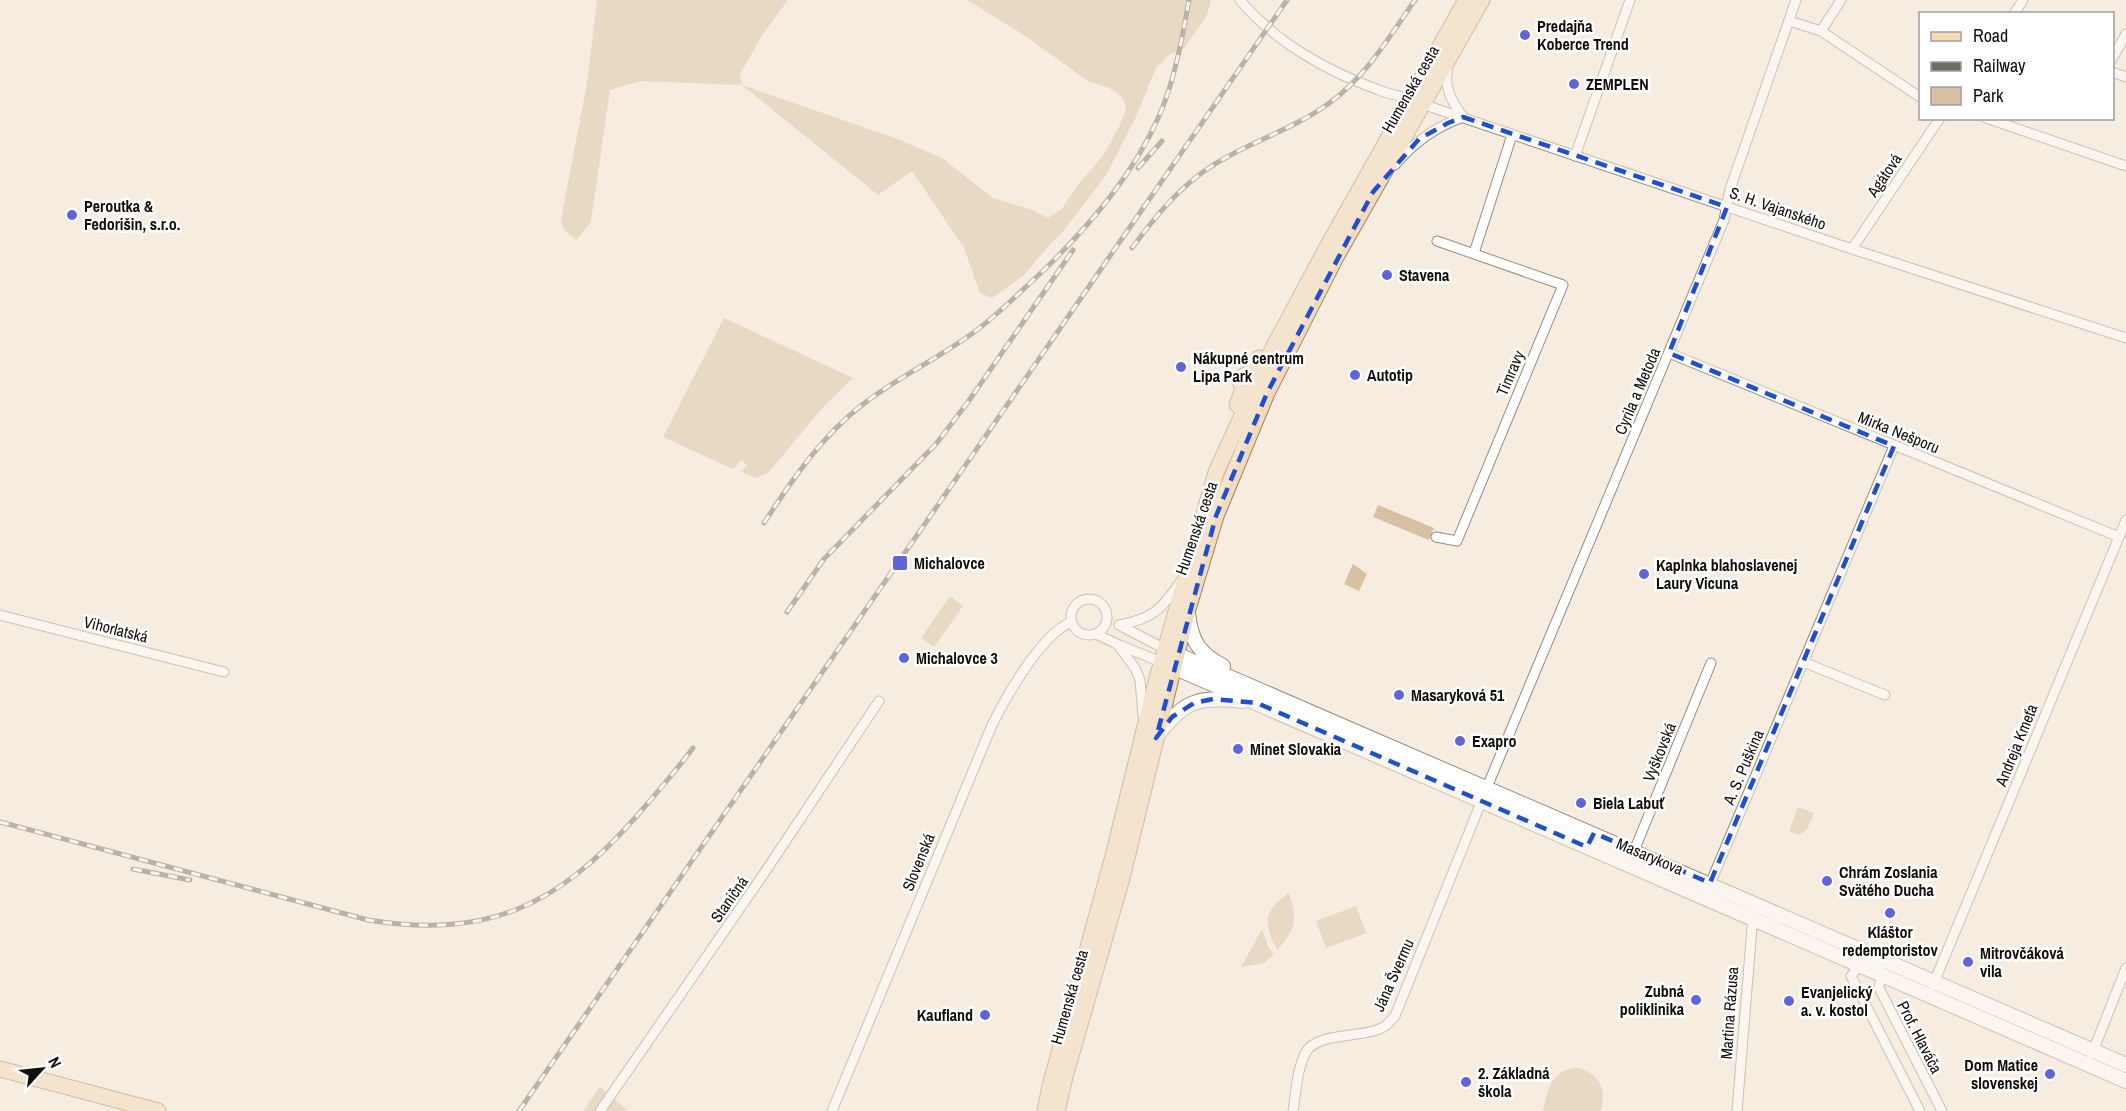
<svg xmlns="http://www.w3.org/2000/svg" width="2126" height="1111" viewBox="0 0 2126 1111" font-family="'Archivo Narrow',sans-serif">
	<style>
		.green { fill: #d8c1a3 }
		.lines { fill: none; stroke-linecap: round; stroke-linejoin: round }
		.minor-casing { stroke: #958c81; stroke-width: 11 }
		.secondary-casing { stroke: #958c81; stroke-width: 16 }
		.primary-casing { stroke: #a0835b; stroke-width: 17 }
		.minor { stroke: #fff; stroke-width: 9 }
		.secondary { stroke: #fff; stroke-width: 14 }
		.primary { stroke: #f4dab7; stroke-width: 15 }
		.rail-casing { stroke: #716c64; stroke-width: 5 }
		.rail { stroke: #fff; stroke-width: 3; stroke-dasharray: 9; stroke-linecap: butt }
		.marked { fill: none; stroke: #1d4ed8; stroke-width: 4.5; stroke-dasharray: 12 8; stroke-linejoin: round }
		.poi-dot { fill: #5e64dc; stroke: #fff; stroke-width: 2 }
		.labels { text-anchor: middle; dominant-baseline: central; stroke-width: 5; stroke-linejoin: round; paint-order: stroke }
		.poi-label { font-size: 16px; font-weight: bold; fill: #110e0a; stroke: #fff; text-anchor: start }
		.street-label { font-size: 16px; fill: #110e0a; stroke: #fff }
	</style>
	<rect width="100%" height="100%" fill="#f6ede0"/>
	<g class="green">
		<path d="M597,0h191l-25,34 -23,40 2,11 153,53 47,20 51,40 37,11 18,9 13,-8 17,-25 26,-31 16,-29 6,-17 -4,-11 -13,-9 -21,-7 -64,-46 -57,-35h244l-4,15 -23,33 -16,8 -12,12 -21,51 -29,56 -44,58 -11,10 -27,32 -32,23 -12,-5 -16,-45 -52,-77 -34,24 -136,-110 -101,-4 -31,9 -19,132 -15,18 -12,-10 -3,-10 26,-137z"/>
		<path d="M724,318l129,60 -29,28 -55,66 -13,6 -15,-6 6,-7 -6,-5 -8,9 -70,-32z"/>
		<path d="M1378,505l56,23 -5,12 -56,-23z"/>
		<path d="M1353,564l14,10 -8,17 -15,-7z"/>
		<path d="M950,596l13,10 -29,41 -13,-9z"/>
		<path d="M1798,807l16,6 -7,17 -8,5 -10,-4z"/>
		<path d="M1289,893c9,27 7,36 -12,57 -13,-26 -15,-39 12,-57z"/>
		<path d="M1356,906l10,27 -40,15 -10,-27z"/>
		<path d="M1262,929l6,17 6,9 -10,8 -23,4z"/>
		<path d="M1578,1068c22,6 29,22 23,43h-58c5,-23 8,-41 35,-43z"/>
		<path d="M600,1087l26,22v2h-43z"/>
	</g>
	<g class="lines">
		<defs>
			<g id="minor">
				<path d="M1240,0c35,42 88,72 139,90 10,4 21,6 31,9"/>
				<path d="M2014,14l9,-14"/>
				<path d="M1789,21l32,10 99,66"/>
				<path d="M1821,31l20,-31"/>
				<path d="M2112,59l14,-25"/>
				<path d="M1448,67c-5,20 4,35 15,50"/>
				<path d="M2112,72l14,5"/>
				<path d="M1422,104l430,145 274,89"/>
				<path d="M1986,118l140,48"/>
				<path d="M1575,156l55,-156"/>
				<path d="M1395,165c19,-23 40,-38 68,-48"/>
				<path d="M1852,249l88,-131"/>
				<path d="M1474,253l38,-118"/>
				<path d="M1669,353l450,184"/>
				<path d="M1436,537l21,4 106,-256 -126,-44"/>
				<circle cx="1089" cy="617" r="18"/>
				<path d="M0,615l224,57"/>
				<path d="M1119,625c35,-6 43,-17 62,-44"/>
				<path d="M1119,625l46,24"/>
				<path d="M1096,634l21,10 44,18"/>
				<path d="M1117,644l18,24 5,12 3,36"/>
				<path d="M1803,662l82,33"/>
				<path d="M1634,851l77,-188"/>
				<path d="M1708,889l186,-443"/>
				<path d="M1933,985l193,-465"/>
				<path d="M2092,1054l34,-86"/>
				<path d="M600,1111l163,-236 116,-174"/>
				<path d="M832,1111l160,-386c15,-30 49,-90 79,-103"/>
				<path d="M1293,1111c3,-18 4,-43 13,-59 12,-21 60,-13 79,-26 3,-2 7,-7 10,-10l95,-236 234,-560 6,-31 66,-189"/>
				<path d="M1737,1111l16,-195"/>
				<path d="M1920,1111l-69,-135 8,-10 19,-8 3,18 -2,12 63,123"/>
			</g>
			<g id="secondary">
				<path d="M1188,613c3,27 10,40 35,53"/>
				<path d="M1167,650l959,415"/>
				<path d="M1166,664l960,417"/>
				<path d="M1157,736c27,-36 42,-40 86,-35"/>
			</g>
			<g id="primary">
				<path d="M1237,405l6,-16 -4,-11 13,-6 7,-14"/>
				<path d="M0,1069l158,42"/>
				<path d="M1045,1111l5,-25 62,-226 45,-182 59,-206 56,-122 54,-101 140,-249"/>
				<path d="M1057,1111l8,-34 57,-199 66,-269 28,-93 51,-123 69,-136 146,-257"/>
			</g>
		</defs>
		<use href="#minor" class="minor-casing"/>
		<use href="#secondary" class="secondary-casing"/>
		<use href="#primary" class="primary-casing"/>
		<use href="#minor" class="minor"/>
		<use href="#secondary" class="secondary"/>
		<use href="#primary" class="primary"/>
		<defs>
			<g id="rail">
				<path d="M1138,168l24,-27"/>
				<path d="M1132,248c20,-27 43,-56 71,-76 39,-28 86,-40 125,-68 38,-27 61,-67 87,-104"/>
				<path d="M764,523c28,-43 57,-86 98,-118 35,-27 75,-46 111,-72 26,-19 47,-41 71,-63 46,-45 90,-96 116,-156 15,-36 22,-75 29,-114"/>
				<path d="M787,612l37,-53 112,-115 32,-42 105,-152"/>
				<path d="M0,822l368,98c119,19 188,-13 267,-102 20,-23 40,-46 58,-70"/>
				<path d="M133,869l57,11"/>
				<path d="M519,1111l768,-1111"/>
			</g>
		</defs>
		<use href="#rail" class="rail-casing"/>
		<use href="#rail" class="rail"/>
	</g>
	<path d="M0 0H2126V1111H0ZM1463,117l264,90 -58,146 225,93 -184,437 -116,-50 -7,14 -330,-144 -44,-4 -19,4 -22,14 -16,21 60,-222 51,-123 106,-201 46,-53 29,-16z" fill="#f6ede0" fill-opacity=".55" fill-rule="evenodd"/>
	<path class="marked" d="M1463,117l264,90 -58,146 225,93 -184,437 -116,-50 -7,14 -330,-144 -44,-4 -19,4 -22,14 -16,21 60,-222 51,-123 106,-201 46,-53 29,-16z"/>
	<g class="poi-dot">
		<circle cx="1525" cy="35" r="6"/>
		<circle cx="1574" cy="84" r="6"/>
		<circle cx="72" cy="215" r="6"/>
		<circle cx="1387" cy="275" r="6"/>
		<circle cx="1181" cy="367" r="6"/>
		<circle cx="1355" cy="375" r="6"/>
		<rect x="892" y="555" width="16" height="16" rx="3"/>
		<circle cx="1644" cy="574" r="6"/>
		<circle cx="904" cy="658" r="6"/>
		<circle cx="1399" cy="695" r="6"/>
		<circle cx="1460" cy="741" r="6"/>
		<circle cx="1238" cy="749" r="6"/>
		<circle cx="1581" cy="803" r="6"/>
		<circle cx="1827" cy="881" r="6"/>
		<circle cx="1890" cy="913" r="6"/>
		<circle cx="1968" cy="962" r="6"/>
		<circle cx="1696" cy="1000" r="6"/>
		<circle cx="1789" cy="1001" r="6"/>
		<circle cx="985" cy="1015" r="6"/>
		<circle cx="2050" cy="1074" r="6"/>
		<circle cx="1466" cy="1082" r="6"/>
	</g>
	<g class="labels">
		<g class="poi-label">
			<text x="1537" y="26">Predajňa<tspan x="1537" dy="18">Koberce Trend</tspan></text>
			<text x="1586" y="84">ZEMPLEN</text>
			<text x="84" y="206">Peroutka &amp;<tspan x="84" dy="18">Fedorišin, s.r.o.</tspan></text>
			<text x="1399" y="275">Stavena</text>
			<text x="1193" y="358">Nákupné centrum<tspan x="1193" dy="18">Lipa Park</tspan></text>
			<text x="1367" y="375">Autotip</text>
			<text x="914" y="563">Michalovce</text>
			<text x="1656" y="565">Kaplnka blahoslavenej<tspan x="1656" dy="18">Laury Vicuna</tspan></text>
			<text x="916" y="658">Michalovce 3</text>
			<text x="1411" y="695">Masaryková 51</text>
			<text x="1472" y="741">Exapro</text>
			<text x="1250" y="749">Minet Slovakia</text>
			<text x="1593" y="803">Biela Labuť</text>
			<text x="1839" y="872">Chrám Zoslania<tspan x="1839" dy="18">Svätého Ducha</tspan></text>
			<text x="1890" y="932" text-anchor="middle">Kláštor<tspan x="1890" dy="18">redemptoristov</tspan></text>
			<text x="1980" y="953">Mitrovčáková<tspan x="1980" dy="18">vila</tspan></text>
			<text x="1684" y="991" text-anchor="end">Zubná<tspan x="1684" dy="18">poliklinika</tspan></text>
			<text x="1801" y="992">Evanjelický<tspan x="1801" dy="18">a. v. kostol</tspan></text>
			<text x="973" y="1015" text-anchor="end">Kaufland</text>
			<text x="2038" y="1065" text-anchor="end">Dom Matice<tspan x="2038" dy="18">slovenskej</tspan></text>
			<text x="1478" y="1073">2. Základná<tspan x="1478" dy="18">škola</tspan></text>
		</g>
		<g class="street-label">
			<text transform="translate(1410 89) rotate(-60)">Humenská cesta</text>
			<text transform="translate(1884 175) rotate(-56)">Agátová</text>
			<text transform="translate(1778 208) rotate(19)">S. H. Vajanského</text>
			<text transform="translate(1510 373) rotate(-67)">Timravy</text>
			<text transform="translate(1637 391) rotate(-67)">Cyrila a Metoda</text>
			<text transform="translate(1899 432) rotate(22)">Mirka Nešporu</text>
			<text transform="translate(1196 528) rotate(-71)">Humenská cesta</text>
			<text transform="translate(116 629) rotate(14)">Vihorlatská</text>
			<text transform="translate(2016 745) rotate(-68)">Andreja Kmeťa</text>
			<text transform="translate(1659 752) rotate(-68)">Vyškovská</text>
			<text transform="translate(1743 767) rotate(-67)">A. S. Puškina</text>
			<text transform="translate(1650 856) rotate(23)">Masarykova</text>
			<text transform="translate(918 862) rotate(-68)">Slovenská</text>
			<text transform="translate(729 899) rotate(-55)">Staničná</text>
			<text transform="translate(1393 975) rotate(-66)">Jána Švermu</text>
			<text transform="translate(1069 997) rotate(-74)">Humenská cesta</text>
			<text transform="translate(1729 1013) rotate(-86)">Martina Rázusa</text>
			<text transform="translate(1920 1037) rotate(63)">Prof. Hlaváča</text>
		</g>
	</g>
	<rect x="1919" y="12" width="195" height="108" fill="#ffffff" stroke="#a09f9d" stroke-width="1.5"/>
	<rect x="1931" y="32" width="30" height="9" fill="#f4dab7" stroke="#a09f9d" stroke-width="1.5"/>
	<text x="1973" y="42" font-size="18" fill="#110e0a">Road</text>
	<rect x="1931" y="62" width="30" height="9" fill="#716c64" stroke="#a09f9d" stroke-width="1.5"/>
	<text x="1973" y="72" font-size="18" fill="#110e0a">Railway</text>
	<rect x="1931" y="87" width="30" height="18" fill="#d8c1a3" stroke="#a09f9d" stroke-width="1.5"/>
	<text x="1973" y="102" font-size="18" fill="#110e0a">Park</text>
	<g transform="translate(42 1069) rotate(63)" stroke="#ffffff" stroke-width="4.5" paint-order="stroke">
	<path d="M0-4.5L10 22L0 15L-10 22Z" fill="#110e0a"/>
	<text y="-9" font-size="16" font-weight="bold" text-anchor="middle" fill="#110e0a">N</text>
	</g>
</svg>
